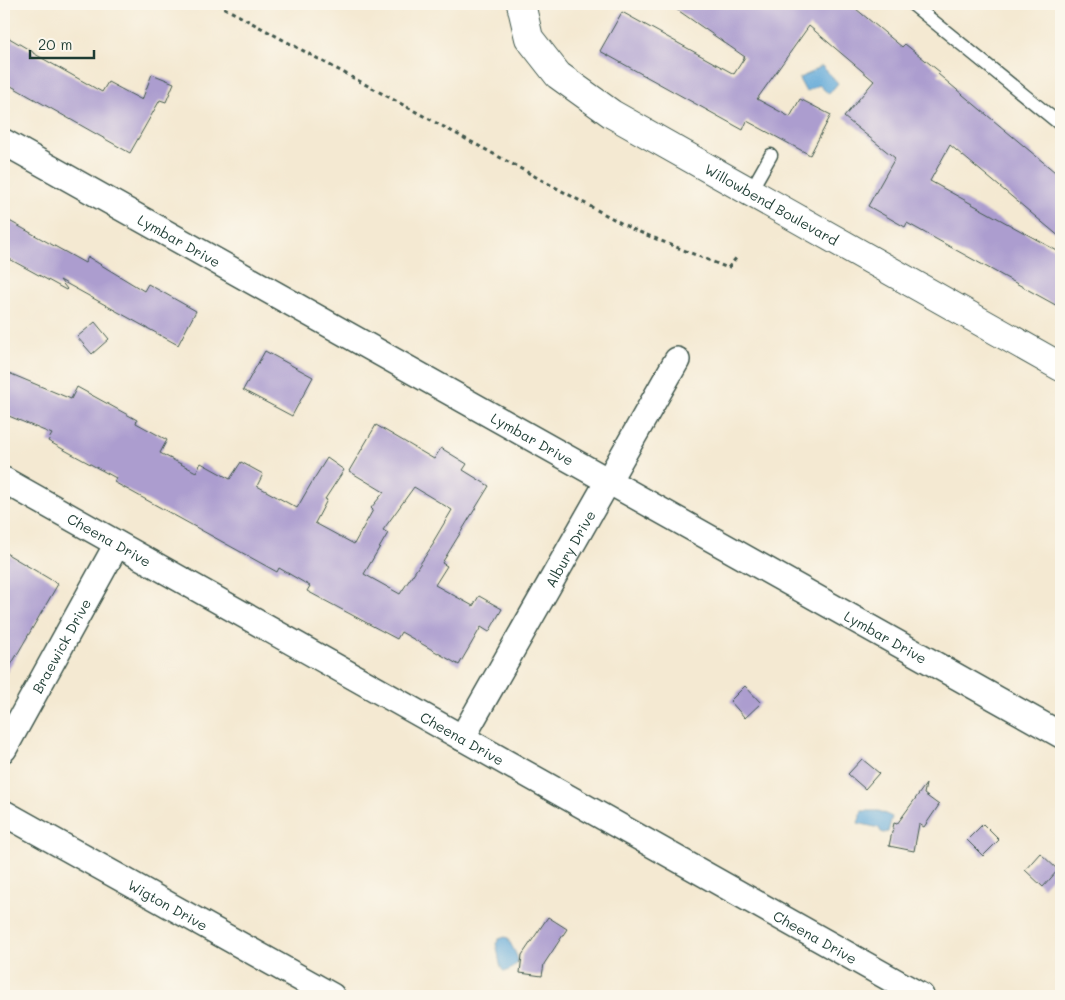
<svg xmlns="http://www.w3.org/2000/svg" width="1065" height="1000" viewBox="0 0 1065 1000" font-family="Mali,sans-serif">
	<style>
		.water { fill: #62a9d8; stroke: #407386 }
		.building { fill: #ac9dcf; fill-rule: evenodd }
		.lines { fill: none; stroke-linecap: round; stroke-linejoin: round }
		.service-casing { stroke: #3f574c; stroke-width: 15 }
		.minor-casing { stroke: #3f574c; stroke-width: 28 }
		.tertiary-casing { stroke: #3f574c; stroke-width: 30 }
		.path { stroke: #3f574c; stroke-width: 3; stroke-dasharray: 4 4; stroke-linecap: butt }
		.service { stroke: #fff; stroke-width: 12 }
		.minor { stroke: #fff; stroke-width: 25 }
		.tertiary { stroke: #fff; stroke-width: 28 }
		.labels { text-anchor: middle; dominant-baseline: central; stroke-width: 4; stroke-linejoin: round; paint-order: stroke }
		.street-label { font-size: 14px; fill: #1f3d34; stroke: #fbf7ec }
	</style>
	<rect width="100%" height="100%" fill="#fbf7ec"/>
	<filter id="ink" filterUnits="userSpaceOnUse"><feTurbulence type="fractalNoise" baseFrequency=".02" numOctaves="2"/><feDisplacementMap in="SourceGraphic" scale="10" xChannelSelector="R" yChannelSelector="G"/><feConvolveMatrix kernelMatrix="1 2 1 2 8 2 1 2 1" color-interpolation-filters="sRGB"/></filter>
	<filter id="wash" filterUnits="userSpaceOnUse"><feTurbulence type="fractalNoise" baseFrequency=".0096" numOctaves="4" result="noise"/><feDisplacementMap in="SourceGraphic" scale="20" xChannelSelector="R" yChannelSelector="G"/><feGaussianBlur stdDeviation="1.12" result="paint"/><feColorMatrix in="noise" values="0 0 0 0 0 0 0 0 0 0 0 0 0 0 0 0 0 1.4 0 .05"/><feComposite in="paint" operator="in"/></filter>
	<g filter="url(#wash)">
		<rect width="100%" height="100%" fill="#f4e9d2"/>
		<g class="water">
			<path d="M822,66l16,17 -9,11 -10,-9 -13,7 -7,-13z"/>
			<path d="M862,811h17l13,6 -4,15 -4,1 -3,-1 -2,-4 -21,-5z"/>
			<path d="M505,937l3,1c3,8 10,17 10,24 -21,24 -17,-4 -22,-18l3,-5z"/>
		</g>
		<g id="blocks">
			<g class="building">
				<path d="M669,4h181l52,43 3,-3 35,28 -2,2 123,103v61l-111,-93 -20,36 131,72v55l-154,-85 -2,4 -37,-21 27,-48 -51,-41 30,-36 -65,-55 -52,73 33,18 10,-18 31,16 -21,40 -63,-34 -4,9 -143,-79 22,-39 112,62 11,-17z"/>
				<path d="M4,35l29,17v1l69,39 6,-10 34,18 10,-26 22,9 -8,19 -6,-2 -30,53 -126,-71z"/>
				<path d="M4,218l81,45 3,-6 56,34 4,-7 48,27 -18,34 -118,-65 7,9 -1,1 -62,-34z"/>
				<path d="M95,322l14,17 -17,15 -15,-17z"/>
				<path d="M265,351l48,26 -21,39 -49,-26z"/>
				<path d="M4,371l67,28 6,-12 60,33 -1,3 31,17 -7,13 36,19 5,-9 29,16 11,-17 22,12 -6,12 40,22 15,-26 15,-24 17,12 -19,29 2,1 -12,23 39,21 19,-34 -2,-2 13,-16 -35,-21 27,-46 58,34 7,-11 26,16 -4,6 26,16 -47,77 5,3 -12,19 38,21 6,-10 23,13 -13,23 -8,-5 -22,38 -58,-33 -4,7 -90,-48 3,-5 -31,-18 -2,4 -163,-90 2,-4 -68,-37 4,-7 -48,-20zM414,487l38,23 -19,32 1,1 -34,51 -36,-20 24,-41 -5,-3z"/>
				<path d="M4,552l54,32 -54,93z"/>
				<path d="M745,686l16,17 -16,15 -15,-17z"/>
				<path d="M862,759l17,14 -14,16 -17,-15z"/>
				<path d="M926,784l-2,10 15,11 -15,22 -5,-3 -5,27 -25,-5 5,-23 3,1z"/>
				<path d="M983,824l16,16 -16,16 -16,-16z"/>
				<path d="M1040,853l18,17 -15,17 -18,-17z"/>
				<path d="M548,917l19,12 -23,35 -2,12 -22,-3 2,-18z"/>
			</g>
		</g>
	</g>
	<g filter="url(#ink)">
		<use href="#blocks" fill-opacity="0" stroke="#3f574c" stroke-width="1"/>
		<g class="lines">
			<defs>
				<g id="service">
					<path d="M912,4l149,121"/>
					<path d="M750,192l21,-37"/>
				</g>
				<g id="minor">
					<path id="s1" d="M4,142l1057,593"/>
					<path id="s2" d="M4,480l917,516"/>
					<path id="s3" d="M462,738l215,-378"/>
					<path id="s4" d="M4,749l113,-205"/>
					<path id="s5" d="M4,813l328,183"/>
				</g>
				<g id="tertiary">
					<path id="s6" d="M521,4l8,34 29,37 54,39 449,253"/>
				</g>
			</defs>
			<use href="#service" class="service-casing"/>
			<use href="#minor" class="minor-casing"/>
			<use href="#tertiary" class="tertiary-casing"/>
			<path class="path" d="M217,4l415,225 96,39 9,-11"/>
			<use href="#service" class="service"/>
			<use href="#minor" class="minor"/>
			<use href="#tertiary" class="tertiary"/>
		</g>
	</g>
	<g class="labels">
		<g class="street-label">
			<text stroke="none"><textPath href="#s6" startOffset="332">Willowbend Boulevard</textPath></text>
			<text stroke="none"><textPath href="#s1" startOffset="201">Lymbar Drive</textPath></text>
			<text stroke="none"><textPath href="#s1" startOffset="606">Lymbar Drive</textPath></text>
			<text stroke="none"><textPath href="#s2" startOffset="121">Cheena Drive</textPath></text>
			<text stroke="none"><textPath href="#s3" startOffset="218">Albury Drive</textPath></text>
			<text stroke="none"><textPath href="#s1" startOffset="1011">Lymbar Drive</textPath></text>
			<text stroke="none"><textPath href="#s4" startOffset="118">Braewick Drive</textPath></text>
			<text stroke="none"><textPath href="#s2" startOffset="526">Cheena Drive</textPath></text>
			<text stroke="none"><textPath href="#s5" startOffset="188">Wigton Drive</textPath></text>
			<text stroke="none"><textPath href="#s2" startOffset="931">Cheena Drive</textPath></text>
		</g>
	</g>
	<rect width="1065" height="1000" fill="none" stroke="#fbf7ec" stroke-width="20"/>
	<path d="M30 50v8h64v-8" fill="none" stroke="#1f3d34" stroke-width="2.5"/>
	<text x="38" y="50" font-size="15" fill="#1f3d34" stroke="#fbf7ec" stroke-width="4" paint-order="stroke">20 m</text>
</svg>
